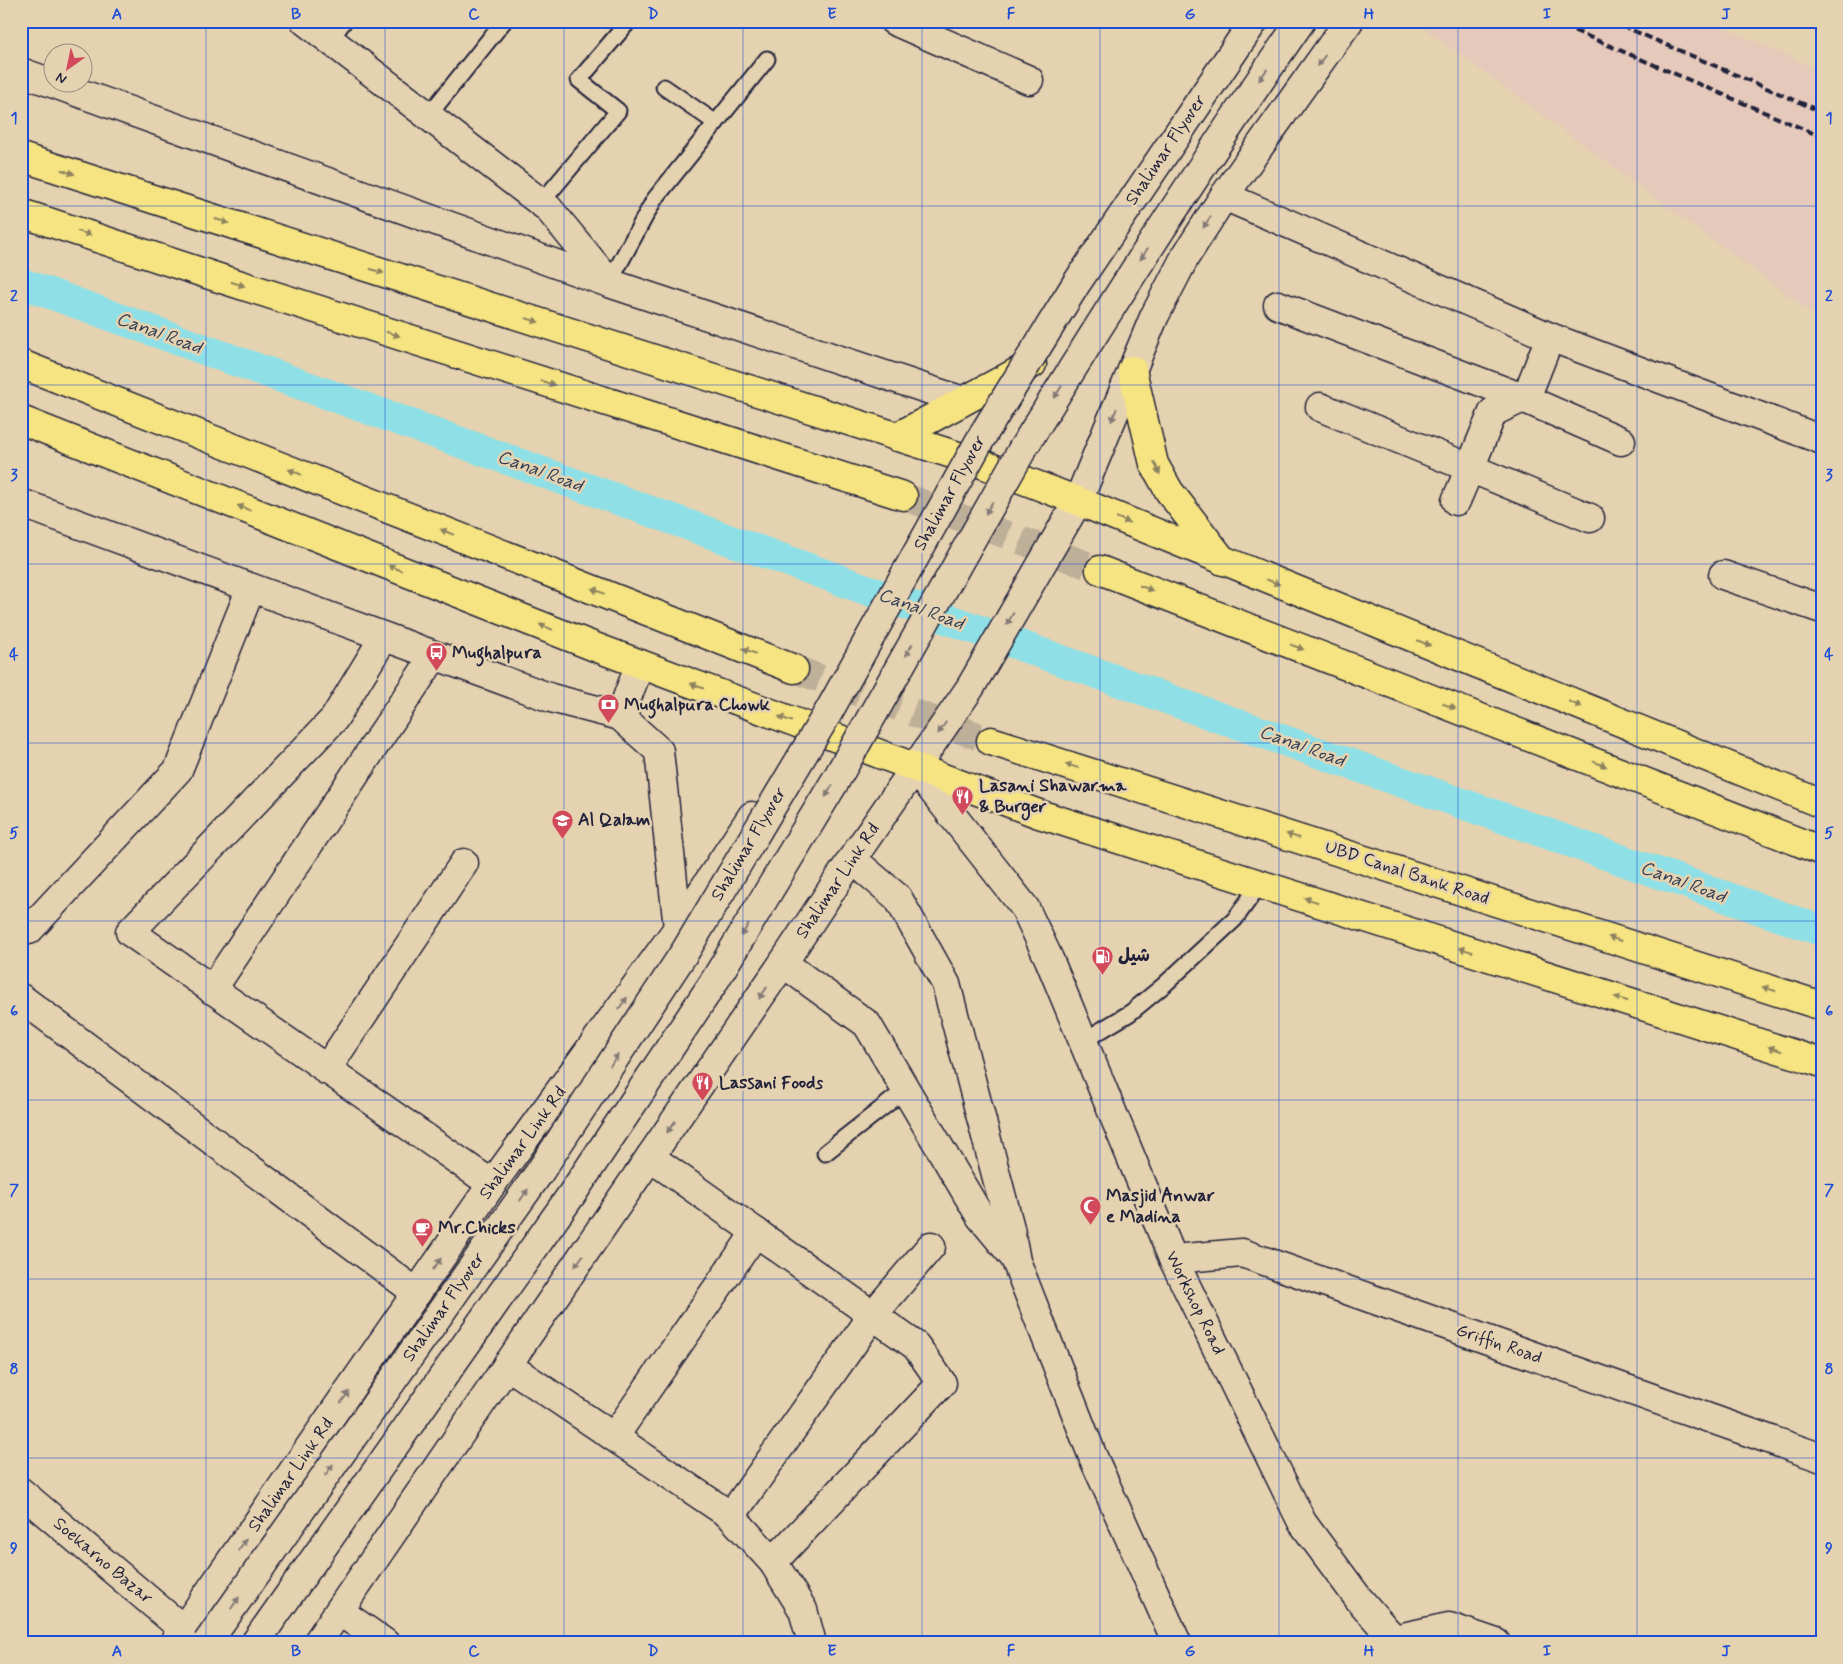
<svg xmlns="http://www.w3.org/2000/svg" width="1843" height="1664" viewBox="0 0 1843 1664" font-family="Mynerve,'Playpen Sans Arabic',sans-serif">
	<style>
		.built { fill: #e5c9bb }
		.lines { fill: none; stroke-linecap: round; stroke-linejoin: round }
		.canal { stroke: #8fe0e6; stroke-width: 31 }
		.trunk-tunnel { stroke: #beaf99; stroke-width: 28; stroke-dasharray: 28 14; stroke-linecap: butt }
		.service-casing { stroke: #22223b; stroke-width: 19 }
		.minor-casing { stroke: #22223b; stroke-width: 31 }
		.tertiary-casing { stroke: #22223b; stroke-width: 31 }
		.secondary-casing { stroke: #22223b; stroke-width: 31 }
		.trunk-casing { stroke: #22223b; stroke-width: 31 }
		.service { stroke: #e5d2b0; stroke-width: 15 }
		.minor { stroke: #e5d2b0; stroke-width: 28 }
		.tertiary { stroke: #e5d2b0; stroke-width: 28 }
		.secondary { stroke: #e5d2b0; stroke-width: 28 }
		.trunk { stroke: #f6e381; stroke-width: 28 }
		.rail { stroke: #22223b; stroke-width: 4; stroke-dasharray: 8 4; stroke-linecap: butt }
		.secondary-bridge-casing { stroke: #22223b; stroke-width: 31; stroke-linecap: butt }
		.secondary-bridge { stroke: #e5d2b0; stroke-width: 28 }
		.oneway { fill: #847a76 }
		.oneway2 { fill: #8c825e }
		.grid { fill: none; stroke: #1d4ed8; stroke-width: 1; stroke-opacity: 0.55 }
		.labels { text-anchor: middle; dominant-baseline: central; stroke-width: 5; stroke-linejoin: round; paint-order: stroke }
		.street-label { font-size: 18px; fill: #22223b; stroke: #e5d2b0 }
		.poi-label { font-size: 18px; font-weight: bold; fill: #22223b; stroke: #e5d2b0; text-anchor: start }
		.water-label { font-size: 19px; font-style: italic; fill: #323e55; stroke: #e5d2b0 }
		.neatline { fill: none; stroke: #1d4ed8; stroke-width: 2 }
		.grid-label { font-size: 16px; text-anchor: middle; font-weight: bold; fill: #1d4ed8 }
	</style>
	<rect width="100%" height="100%" fill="#e5d2b0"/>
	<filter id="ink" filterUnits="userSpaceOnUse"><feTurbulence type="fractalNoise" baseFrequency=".02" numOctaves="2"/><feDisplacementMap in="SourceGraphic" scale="10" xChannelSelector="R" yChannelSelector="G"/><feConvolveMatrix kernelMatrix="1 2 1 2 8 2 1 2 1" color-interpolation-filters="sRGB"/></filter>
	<g filter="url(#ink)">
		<path class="built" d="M1415,21h293l114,50v249z"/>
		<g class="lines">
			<path class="canal" d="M21,283l1180,428 621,220"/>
			<g class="trunk-tunnel">
				<path d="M903,496l197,74"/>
				<path d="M794,669l197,72"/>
			</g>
			<defs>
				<g id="service">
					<path d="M330,40l14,-19"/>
					<path d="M664,87l52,36"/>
					<path d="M428,116l76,-95"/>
					<path d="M541,203l77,-92 -39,-31 50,-59"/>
					<path d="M609,283l45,-83 113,-141"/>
					<path d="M1083,1041l47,-28 34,-28 71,-66 25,-35"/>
					<path d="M825,1153l80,-63"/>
				</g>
				<g id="minor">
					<path d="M305,21l243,187 60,73"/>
					<path d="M894,21l135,59"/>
					<path d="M21,72l588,211 354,118"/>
					<path d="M1224,196l326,141 272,103"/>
					<path d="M1278,305l245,93 98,43"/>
					<path d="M1320,407l150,61 23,-56 30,-14 5,-5 22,-56"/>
					<path d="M1456,501l14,-33 120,50"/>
					<path d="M21,503l530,195 69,18 39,35 19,177"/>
					<path d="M1723,575l99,34"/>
					<path d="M384,637l-50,82 -204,213 362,252"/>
					<path d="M620,716l20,-52"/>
					<path d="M852,859l46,39 48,86 64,244 6,33 77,196 84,186"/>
					<path d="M29,930l149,-160 73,-182"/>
					<path d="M783,963l84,61 113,192 34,41"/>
					<path d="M212,990l222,-334"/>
					<path d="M21,998l396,295"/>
					<path d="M326,1070l138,-207"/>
					<path d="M650,1157l266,189 26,37 -169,179"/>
					<path d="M1173,1259l69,-6 580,205"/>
					<path d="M507,1365l224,151 42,46 30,48 9,33"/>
					<path d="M614,1437l142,-205"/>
					<path d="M731,1516l142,-201 58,-69"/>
					<path d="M339,1611l46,32"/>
					<path d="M1394,1639l55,-12 47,16"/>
				</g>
				<path id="tertiary" d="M21,1492l163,138"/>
				<g id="secondary">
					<path d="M1022,450c89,-145 181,-289 279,-429"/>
					<path d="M915,768l110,140 24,51 124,300 129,263 56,76 39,45"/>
					<path d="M174,1643l318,-459 186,-256 74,-112"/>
					<path d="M317,1643l466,-680 69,-104 118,-171 108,-187 76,-184 31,-60 39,-61 125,-175"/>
				</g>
				<g id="trunk">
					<path d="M21,157l956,305 101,39 744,303"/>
					<path d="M21,213l201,66 681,217"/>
					<path d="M21,364l773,305"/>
					<path d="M1132,370l22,94 15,27 54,70"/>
					<path d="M21,420l574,227 444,167 783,249"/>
					<path d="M897,437l135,-73"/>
					<path d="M1100,570l722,281"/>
					<path d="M991,741l831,265"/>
				</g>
			</defs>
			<use href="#service" class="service-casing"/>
			<use href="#minor" class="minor-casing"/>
			<use href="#tertiary" class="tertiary-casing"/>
			<use href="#secondary" class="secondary-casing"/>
			<use href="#trunk" class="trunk-casing"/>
			<use href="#service" class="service"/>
			<use href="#minor" class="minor"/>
			<use href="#tertiary" class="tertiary"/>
			<use href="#secondary" class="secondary"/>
			<use href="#trunk" class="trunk"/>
			<g class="rail">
				<path d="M1552,21l270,116"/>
				<path d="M1611,21l211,91"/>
			</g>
			<defs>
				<g id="secondary-bridge">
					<path d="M207,1643l332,-470 147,-223 143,-239 155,-278 92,-149 178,-263"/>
					<path d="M255,1643l317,-449 140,-209 125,-207 185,-328"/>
				</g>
			</defs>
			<use href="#secondary-bridge" class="secondary-bridge-casing"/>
			<use href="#secondary-bridge" class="secondary-bridge"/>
		</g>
		<defs><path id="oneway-solid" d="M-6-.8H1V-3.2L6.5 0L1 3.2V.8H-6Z" transform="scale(1.25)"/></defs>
		<g class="oneway">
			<use href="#oneway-solid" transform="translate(1321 61) rotate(126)"/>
			<use href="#oneway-solid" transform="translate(1263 75) rotate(125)"/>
			<use href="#oneway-solid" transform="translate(1207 222) rotate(123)"/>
			<use href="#oneway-solid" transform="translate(1144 254) rotate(123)"/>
			<use href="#oneway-solid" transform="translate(1058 392) rotate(122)"/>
			<use href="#oneway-solid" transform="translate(1114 415) rotate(113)"/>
			<use href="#oneway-solid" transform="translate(989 508) rotate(119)"/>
			<use href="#oneway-solid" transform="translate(1010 619) rotate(120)"/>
			<use href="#oneway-solid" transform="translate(909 650) rotate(119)"/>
			<use href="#oneway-solid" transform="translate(942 728) rotate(124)"/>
			<use href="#oneway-solid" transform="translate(829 791) rotate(121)"/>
			<use href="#oneway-solid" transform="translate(745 930) rotate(121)"/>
			<use href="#oneway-solid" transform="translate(763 993) rotate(125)"/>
			<use href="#oneway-solid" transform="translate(623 1003) rotate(-54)"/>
			<use href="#oneway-solid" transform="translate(614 1060) rotate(-57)"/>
			<use href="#oneway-solid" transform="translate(671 1127) rotate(125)"/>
			<use href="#oneway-solid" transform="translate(524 1195) rotate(-55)"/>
			<use href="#oneway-solid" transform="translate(579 1261) rotate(125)"/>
			<use href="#oneway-solid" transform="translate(437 1264) rotate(-55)"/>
			<use href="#oneway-solid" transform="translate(345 1397) rotate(-55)"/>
			<use href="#oneway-solid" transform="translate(329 1470) rotate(-55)"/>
			<use href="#oneway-solid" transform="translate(242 1545) rotate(-55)"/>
			<use href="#oneway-solid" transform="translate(235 1603) rotate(-55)"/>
		</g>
		<g class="oneway2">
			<use href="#oneway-solid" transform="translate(68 172) rotate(18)"/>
			<use href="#oneway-solid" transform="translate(222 221) rotate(18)"/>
			<use href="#oneway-solid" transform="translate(84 233) rotate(18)"/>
			<use href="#oneway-solid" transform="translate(377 271) rotate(18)"/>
			<use href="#oneway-solid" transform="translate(238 284) rotate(18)"/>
			<use href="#oneway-solid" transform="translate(532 320) rotate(18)"/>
			<use href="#oneway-solid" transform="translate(393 334) rotate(18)"/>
			<use href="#oneway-solid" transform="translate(548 383) rotate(18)"/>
			<use href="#oneway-solid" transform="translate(1157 468) rotate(65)"/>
			<use href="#oneway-solid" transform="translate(295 472) rotate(-158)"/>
			<use href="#oneway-solid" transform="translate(244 508) rotate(-158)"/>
			<use href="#oneway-solid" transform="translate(1123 520) rotate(23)"/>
			<use href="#oneway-solid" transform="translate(447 532) rotate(-158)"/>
			<use href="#oneway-solid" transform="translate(395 568) rotate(-158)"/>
			<use href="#oneway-solid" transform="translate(1273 582) rotate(22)"/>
			<use href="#oneway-solid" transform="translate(1146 588) rotate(21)"/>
			<use href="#oneway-solid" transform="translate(598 591) rotate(-158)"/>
			<use href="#oneway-solid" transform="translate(546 627) rotate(-158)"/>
			<use href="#oneway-solid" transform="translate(1424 643) rotate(22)"/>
			<use href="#oneway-solid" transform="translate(1297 647) rotate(21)"/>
			<use href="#oneway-solid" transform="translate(749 651) rotate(-158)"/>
			<use href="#oneway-solid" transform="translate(697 686) rotate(-159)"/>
			<use href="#oneway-solid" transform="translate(1575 704) rotate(22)"/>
			<use href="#oneway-solid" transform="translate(1449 706) rotate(21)"/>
			<use href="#oneway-solid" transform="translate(785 719) rotate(-159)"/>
			<use href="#oneway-solid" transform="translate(1600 764) rotate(21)"/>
			<use href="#oneway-solid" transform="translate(1072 766) rotate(-163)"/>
			<use href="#oneway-solid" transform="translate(1293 836) rotate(-162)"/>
			<use href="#oneway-solid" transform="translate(1311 900) rotate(-162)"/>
			<use href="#oneway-solid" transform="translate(1615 939) rotate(-162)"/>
			<use href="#oneway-solid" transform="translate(1466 950) rotate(-162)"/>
			<use href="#oneway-solid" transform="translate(1769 989) rotate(-162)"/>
			<use href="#oneway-solid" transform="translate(1621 999) rotate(-162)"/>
			<use href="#oneway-solid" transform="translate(1775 1049) rotate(-162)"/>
		</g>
	</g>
	<path class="grid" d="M206,21v1622M385,21v1622M564,21v1622M743,21v1622M922,21v1622M1100,21v1622M1279,21v1622M1458,21v1622M1637,21v1622M21,206h1801M21,385h1801M21,564h1801M21,743h1801M21,921h1801M21,1100h1801M21,1279h1801M21,1458h1801"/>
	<defs>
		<symbol id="bus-pin" viewBox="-11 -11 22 30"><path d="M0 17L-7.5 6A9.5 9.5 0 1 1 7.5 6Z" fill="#d1495b" stroke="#e5d2b0"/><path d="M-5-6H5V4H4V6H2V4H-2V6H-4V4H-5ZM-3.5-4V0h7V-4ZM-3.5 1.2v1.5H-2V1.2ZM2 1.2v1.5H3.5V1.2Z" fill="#fff"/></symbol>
		<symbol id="bank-pin" viewBox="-11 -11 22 30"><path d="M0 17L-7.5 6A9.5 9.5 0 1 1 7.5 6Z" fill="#d1495b" stroke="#e5d2b0"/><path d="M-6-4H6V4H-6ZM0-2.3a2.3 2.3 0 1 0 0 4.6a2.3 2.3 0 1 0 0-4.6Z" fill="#fff"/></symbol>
		<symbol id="restaurant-pin" viewBox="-11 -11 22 30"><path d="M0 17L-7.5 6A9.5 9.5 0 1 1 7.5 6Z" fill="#d1495b" stroke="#e5d2b0"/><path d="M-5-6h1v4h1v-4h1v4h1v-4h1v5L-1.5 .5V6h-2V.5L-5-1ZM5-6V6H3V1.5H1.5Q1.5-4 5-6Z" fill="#fff"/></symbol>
		<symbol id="school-pin" viewBox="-11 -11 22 30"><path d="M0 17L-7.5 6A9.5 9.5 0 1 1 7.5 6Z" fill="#d1495b" stroke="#e5d2b0"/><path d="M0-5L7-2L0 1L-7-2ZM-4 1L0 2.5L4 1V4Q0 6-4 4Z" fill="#fff"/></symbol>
		<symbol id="fuel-pin" viewBox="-11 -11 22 30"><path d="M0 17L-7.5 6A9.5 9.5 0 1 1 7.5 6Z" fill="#d1495b" stroke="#e5d2b0"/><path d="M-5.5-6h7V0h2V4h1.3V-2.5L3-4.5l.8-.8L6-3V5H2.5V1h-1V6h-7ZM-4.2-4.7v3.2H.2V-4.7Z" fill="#fff"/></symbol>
		<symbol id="mosque-pin" viewBox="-11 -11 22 30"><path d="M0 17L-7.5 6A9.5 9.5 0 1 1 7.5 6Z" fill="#d1495b" stroke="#e5d2b0"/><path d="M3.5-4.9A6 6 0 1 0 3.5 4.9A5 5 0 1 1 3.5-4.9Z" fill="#fff"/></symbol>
		<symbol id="cafe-pin" viewBox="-11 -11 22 30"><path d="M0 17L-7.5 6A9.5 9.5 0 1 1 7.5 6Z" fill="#d1495b" stroke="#e5d2b0"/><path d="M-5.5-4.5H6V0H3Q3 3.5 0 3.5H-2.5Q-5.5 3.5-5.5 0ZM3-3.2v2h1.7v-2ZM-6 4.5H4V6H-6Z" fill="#fff"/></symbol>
	</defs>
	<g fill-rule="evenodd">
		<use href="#bus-pin" x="424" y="640" width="25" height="34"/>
		<use href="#bank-pin" x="596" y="692" width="25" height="34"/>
		<use href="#restaurant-pin" x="950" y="784" width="25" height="34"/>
		<use href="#school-pin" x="550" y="808" width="25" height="34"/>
		<use href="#fuel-pin" x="1090" y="944" width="25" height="34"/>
		<use href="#restaurant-pin" x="690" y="1070" width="25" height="34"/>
		<use href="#mosque-pin" x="1078" y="1194" width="25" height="34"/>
		<use href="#cafe-pin" x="410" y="1216" width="25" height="34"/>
	</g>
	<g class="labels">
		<g class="street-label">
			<text transform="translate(1166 150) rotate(-56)">Shalimar Flyover</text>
			<text transform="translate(950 493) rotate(-61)">Shalimar Flyover</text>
			<text transform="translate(749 844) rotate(-59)">Shalimar Flyover</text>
			<text transform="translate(1407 873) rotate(18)">UBD Canal Bank Road</text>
			<text transform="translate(838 881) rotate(-56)">Shalimar Link Rd</text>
			<text transform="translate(523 1143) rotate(-54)">Shalimar Link Rd</text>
			<text transform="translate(1195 1303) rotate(64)">Workshop Road</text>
			<text transform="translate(444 1307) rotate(-55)">Shalimar Flyover</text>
			<text transform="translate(1499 1344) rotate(19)">Griffin Road</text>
			<text transform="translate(291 1475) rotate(-55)">Shalimar Link Rd</text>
			<text transform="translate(103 1561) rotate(40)">Soekarno Bazar</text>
		</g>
		<g class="poi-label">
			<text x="452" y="653">Mughalpura</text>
			<text x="624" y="705">Mughalpura Chowk</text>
			<text x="979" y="786">Lasani Shawarma<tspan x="979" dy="21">&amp; Burger</tspan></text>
			<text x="578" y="820">Al Qalam</text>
			<text x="1118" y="956">شیل</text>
			<text x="719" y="1083">Lassani Foods</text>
			<text x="1106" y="1196">Masjid Anwar<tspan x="1106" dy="21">e Madina</tspan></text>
			<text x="438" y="1228">Mr.Chicks</text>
		</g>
		<g class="water-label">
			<text transform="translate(159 333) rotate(20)">Canal Road</text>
			<text transform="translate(540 471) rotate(20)">Canal Road</text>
			<text transform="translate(921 609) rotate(20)">Canal Road</text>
			<text transform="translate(1302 746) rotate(20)">Canal Road</text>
			<text transform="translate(1683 882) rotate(20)">Canal Road</text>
		</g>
	</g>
	<rect width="1843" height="1664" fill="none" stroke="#e5d2b0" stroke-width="55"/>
	<g transform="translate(68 68) rotate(213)"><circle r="24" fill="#e5d2b0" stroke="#978c81"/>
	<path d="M0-4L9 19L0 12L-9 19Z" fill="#d1495b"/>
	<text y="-8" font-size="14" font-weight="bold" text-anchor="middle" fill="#22223b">N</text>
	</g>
	<rect x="28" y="28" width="1788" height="1608" class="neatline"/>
	<g class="grid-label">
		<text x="117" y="19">A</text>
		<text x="296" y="19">B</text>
		<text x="474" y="19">C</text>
		<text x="653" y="19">D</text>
		<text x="832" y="19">E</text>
		<text x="1011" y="19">F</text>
		<text x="1190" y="19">G</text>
		<text x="1369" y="19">H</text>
		<text x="1547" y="19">I</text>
		<text x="1726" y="19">J</text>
		<text x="14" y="123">1</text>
		<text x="1829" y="123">1</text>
		<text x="14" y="301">2</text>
		<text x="1829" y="301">2</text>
		<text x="14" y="480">3</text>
		<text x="1829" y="480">3</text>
		<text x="14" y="659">4</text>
		<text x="1829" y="659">4</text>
		<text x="14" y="838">5</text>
		<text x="1829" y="838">5</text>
		<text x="14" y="1016">6</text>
		<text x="1829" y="1016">6</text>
		<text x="14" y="1195">7</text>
		<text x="1829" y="1195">7</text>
		<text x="14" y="1374">8</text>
		<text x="1829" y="1374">8</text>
		<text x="14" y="1553">9</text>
		<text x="1829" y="1553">9</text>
		<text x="117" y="1656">A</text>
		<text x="296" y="1656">B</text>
		<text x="474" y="1656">C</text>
		<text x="653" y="1656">D</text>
		<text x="832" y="1656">E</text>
		<text x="1011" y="1656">F</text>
		<text x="1190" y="1656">G</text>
		<text x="1369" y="1656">H</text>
		<text x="1547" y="1656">I</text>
		<text x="1726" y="1656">J</text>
	</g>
</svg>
